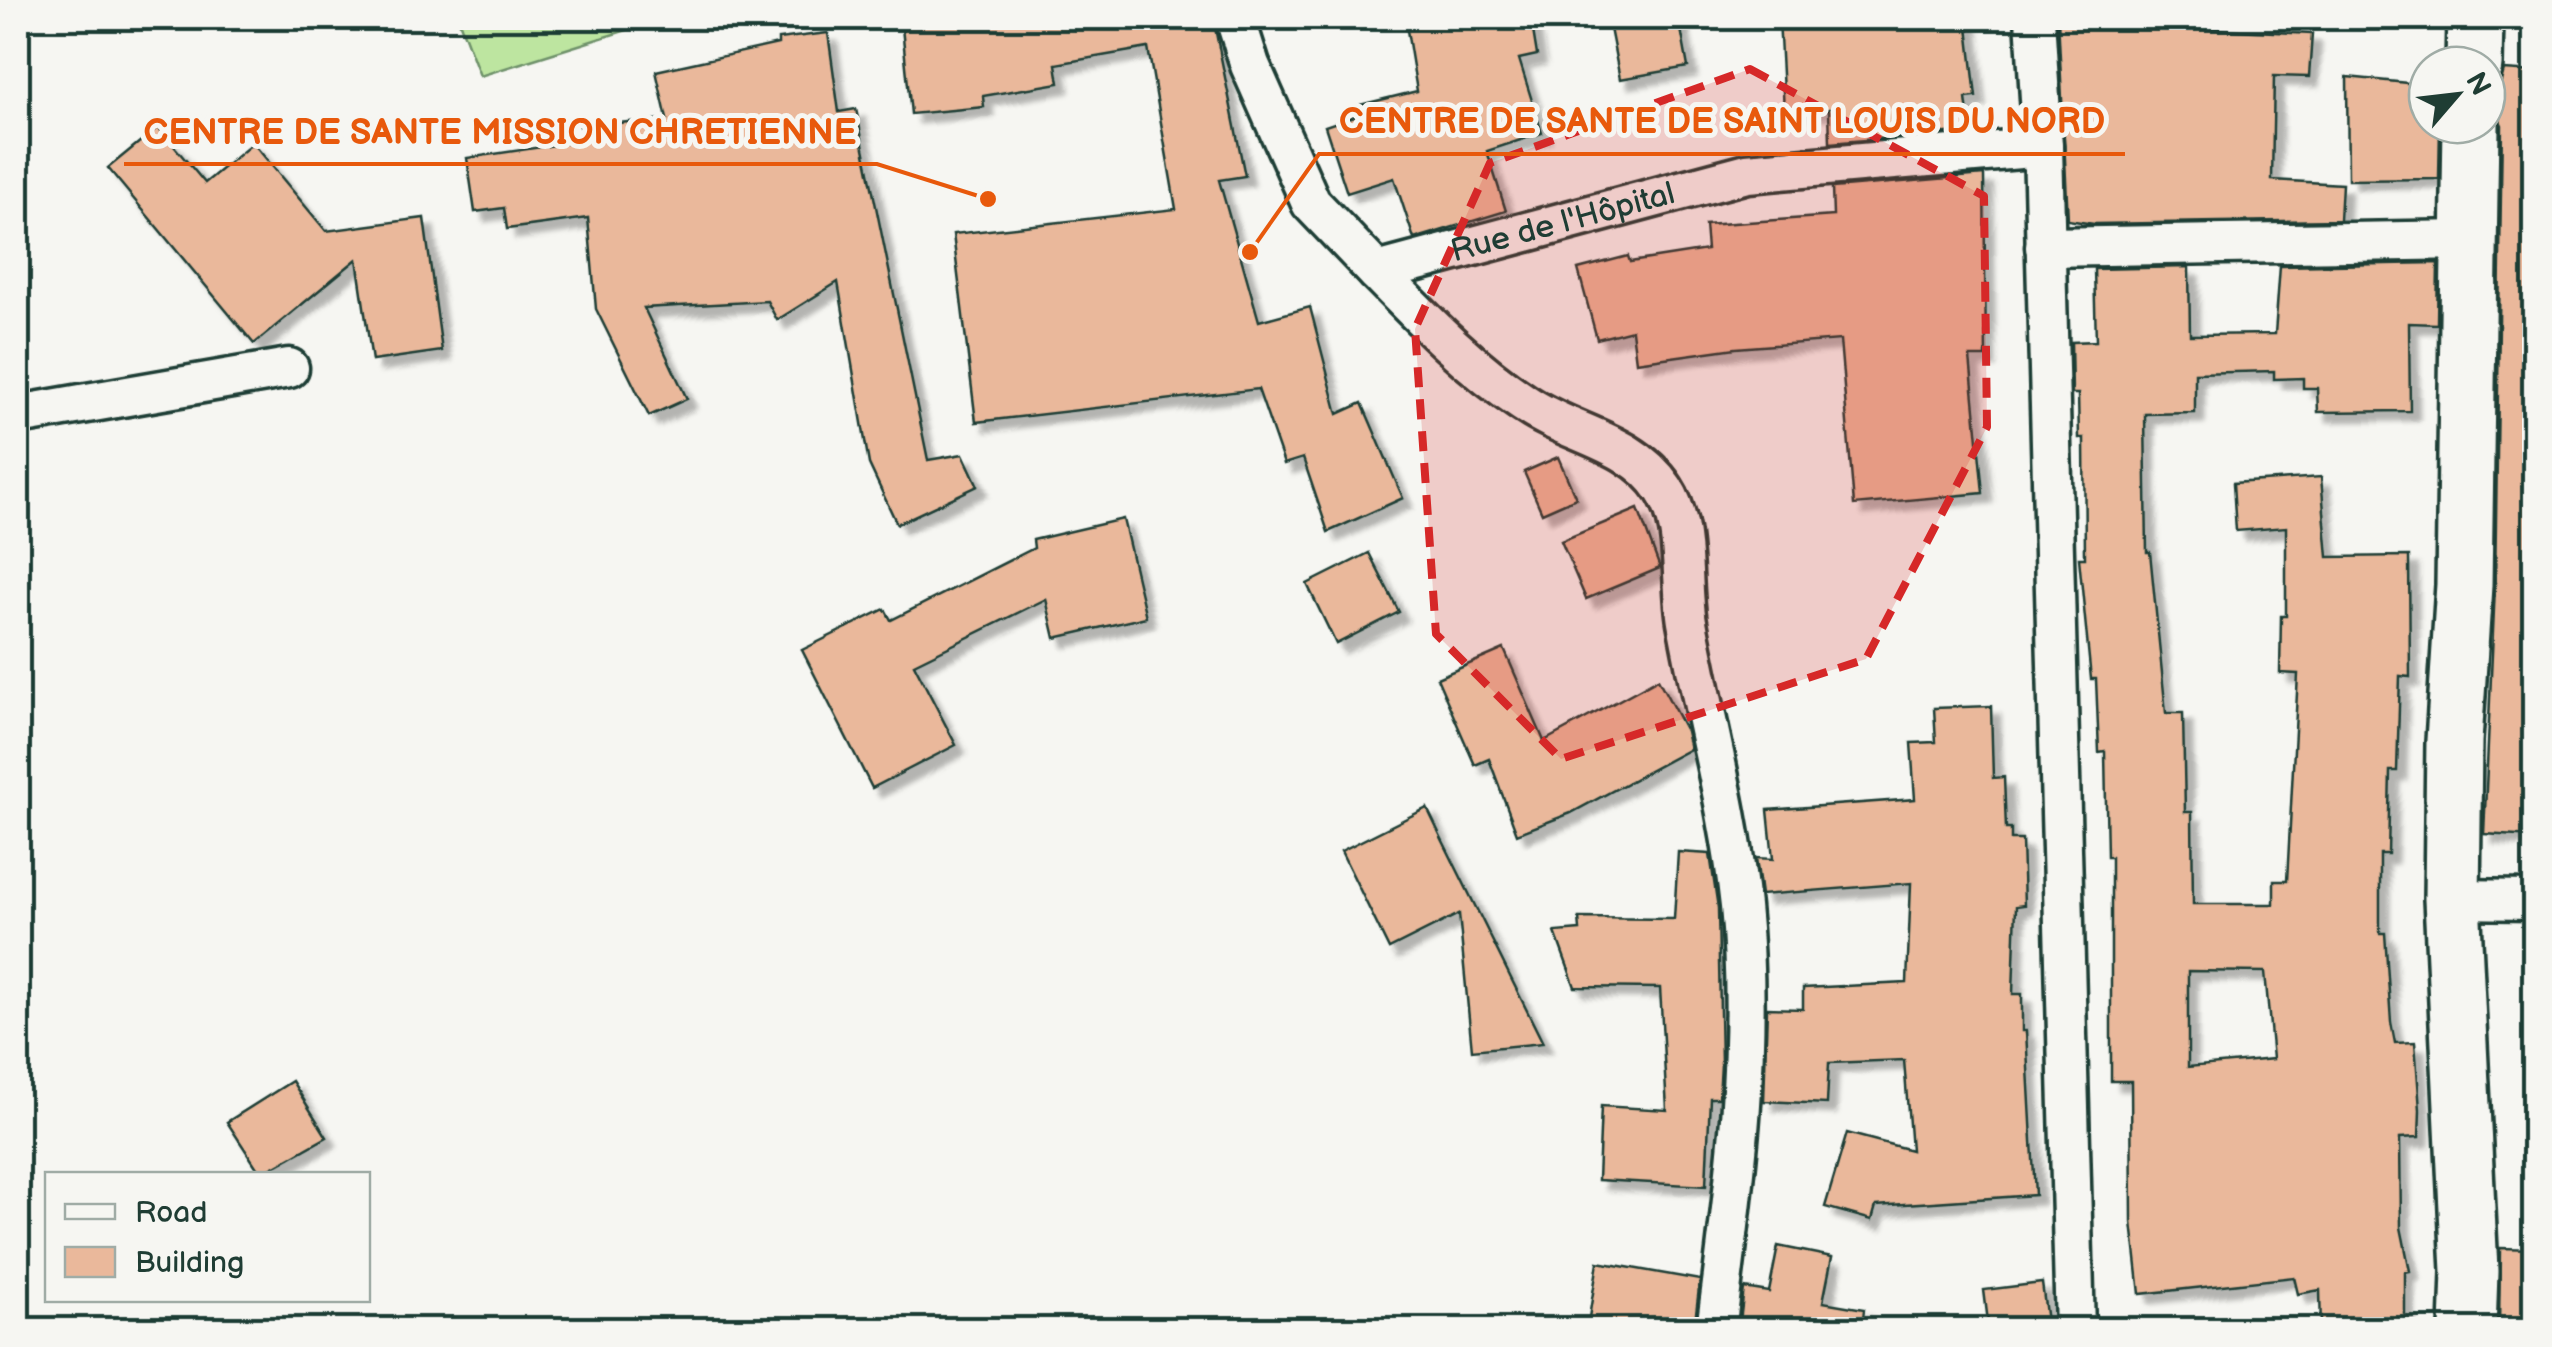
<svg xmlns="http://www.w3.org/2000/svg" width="2552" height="1347" viewBox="0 0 2552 1347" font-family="'Balsamiq Sans',sans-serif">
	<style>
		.green { fill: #bde5a0; stroke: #6e916a; stroke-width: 2.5 }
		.building { fill: #eab89b; stroke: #1f3d34; stroke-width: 2.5; fill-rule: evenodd; filter: url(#shadow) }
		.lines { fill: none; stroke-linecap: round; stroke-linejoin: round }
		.street-casing { stroke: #1f3d34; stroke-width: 45 }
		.secondary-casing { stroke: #1f3d34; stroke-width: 62 }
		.street { stroke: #f6f6f2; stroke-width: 38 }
		.secondary { stroke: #f6f6f2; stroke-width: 55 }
		.marked { fill: #d62828; fill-opacity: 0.2; stroke: #d62828; stroke-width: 8; stroke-dasharray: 20 12; stroke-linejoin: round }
		.labels { text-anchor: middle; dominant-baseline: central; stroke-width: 10; stroke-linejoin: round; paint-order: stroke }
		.street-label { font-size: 32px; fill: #1f3d34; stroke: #f6f6f2 }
		.leader { fill: none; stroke: #e8590c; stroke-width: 4 }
		.callout-dot { fill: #e8590c; stroke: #f6f6f2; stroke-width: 4 }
		.callout-label { font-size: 35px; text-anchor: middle; font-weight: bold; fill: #e8590c; stroke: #f6f6f2; stroke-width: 10; stroke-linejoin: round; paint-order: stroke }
	</style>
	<defs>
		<filter id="shadow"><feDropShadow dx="9" dy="9" stdDeviation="2.5" flood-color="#0004"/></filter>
	</defs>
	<rect width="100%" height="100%" fill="#f6f6f2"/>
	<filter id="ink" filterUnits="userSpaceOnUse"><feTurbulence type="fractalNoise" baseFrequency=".01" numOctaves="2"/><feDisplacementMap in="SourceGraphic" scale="20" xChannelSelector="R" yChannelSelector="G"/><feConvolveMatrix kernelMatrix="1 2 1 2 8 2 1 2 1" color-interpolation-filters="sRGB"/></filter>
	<g filter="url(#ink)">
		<path class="green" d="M458,18h246l-58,6 -166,52z"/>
		<g class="building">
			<path d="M901,18h312l32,158 -26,4 40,141 51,-14 28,107 24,-11 41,95 -75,34 -25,-74 -19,6 -26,-75 -282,33 -23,-188 223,-25 -28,-161 -92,16 3,19 -76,13 1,11 -73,7z"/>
			<path d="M1405,18h126l6,37 -18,4 23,74 -55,18 19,60 -92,28 -20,-61 -47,15 -22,-67 30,-10 -3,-9 65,-16z"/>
			<path d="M1608,18h71l9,49 -68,12z"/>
			<path d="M1779,18h188l9,79 -10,1 4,33 -140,12 -1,-34 -45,2z"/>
			<path d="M2058,18l139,1v9l115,6 -3,43 -35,-1 -2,104 70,4 -2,36 -246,4 -26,-4z"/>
			<path d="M828,33l11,79 17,-3 72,351 35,-6 15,32 -81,38 -28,-60 -31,-182 -61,38 -10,-19 -123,7 43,91 -38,17 -53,-107 -8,-91 -81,11 -3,-21 -29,4 -8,-54 115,-17 -2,-15 87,-7 -11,-48 122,-27v-5z"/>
			<path d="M2504,70l30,2v765l-50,-3 11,-248 7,-461 -15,-32h11z"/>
			<path d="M2347,77l80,8v40h13l-1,54 -91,1z"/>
			<path d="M158,127l47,56 48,-40 73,88 98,-13 18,133 -70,10 -15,-102 -103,85 -146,-176z"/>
			<path d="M1984,175l2,182h-16l13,136 -129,12 -14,-165 -104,8 -100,14 -4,-32 -35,9 -19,-70 50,-13 2,6 77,-12 -2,-25 128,-9 -1,-28z"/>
			<path d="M2438,263l-1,61 -28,-1 1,88 -92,1 -1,-24h-14v-10l-29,1v-8l-79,2v40l-50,1 2,138h3l16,161h17l2,99h7l1,92h81v-23h13l11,-207 -18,-1 1,-57h5v-89l-50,4 -3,-48 88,-6 7,80 81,-1 1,121 -10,-1 -3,95h-7l-2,83h-8v79h5l6,89 4,21 20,-1 5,68 -1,27 -19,1 1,89 9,44 -5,1v58h-84l-1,-40 -22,4 -4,-17 -154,17 -8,-72 -1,-141h-20v-224h-4l-2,-106 -6,1 -3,-73h-5l-12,-121h6l-1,-120h-5l-1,-44h-6l-1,-52 25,-1 -2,-72 95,-2 1,68 85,-1 5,-68zM2188,971l77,1 8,87 -85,8z"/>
			<path d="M1558,457l18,41 -34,15 -18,-41z"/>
			<path d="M1638,509l22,59 -74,31 -25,-58z"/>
			<path d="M1123,519l23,98 -91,21 -9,-39 -132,65 42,81 -84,43 -70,-138 83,-41 6,11 143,-72 -1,-8z"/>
			<path d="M1369,553l30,59 -63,32 -29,-60z"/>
			<path d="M1504,649l40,92 114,-62 28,52 4,18 -119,64 -54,21 -28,-75 -14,6 -38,-87z"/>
			<path d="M1991,706l2,72 11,-1 2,52h5v11h11l2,65 -8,1 -3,88h9v37h4l9,164 -159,11 -4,14 -47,-13 22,-74 64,17 -7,-90 -75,3 -2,41 -63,-3 3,-93 36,1v-21l104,-5 4,-100 -150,12 -5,-37 17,1 -5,-49 147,-11 -4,-56 25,-1 -2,-34z"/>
			<path d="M1427,808l16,33 100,202 -71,7 -13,-136 -70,35 -48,-98z"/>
			<path d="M1678,852l32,2 8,54 3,156 -2,34h-9l-4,88 -108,-6 3,-74 66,4 -7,-122 -85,-1 -20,-55 25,-2 -1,-12 95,1z"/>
			<path d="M292,1081l35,56 -66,37 -34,-52z"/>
			<path d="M1778,1246l54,11 -9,45 41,7 -2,21h-123l5,-42 25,4z"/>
			<path d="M2500,1248l34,1v81h-35z"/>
			<path d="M1598,1262l102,18 -6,50h-107z"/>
			<path d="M2042,1283l6,47h-59l-5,-40z"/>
		</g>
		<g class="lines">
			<defs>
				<g id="street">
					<path id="s1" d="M1235,18l15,47 61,138 66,69 370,-99 296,-26"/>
					<path d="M2035,18l8,129 32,1183"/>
					<path d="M2045,247l422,-7"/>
					<path d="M1377,272c47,48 91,94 147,131 46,32 108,37 140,86 24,36 16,92 23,133 17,94 43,189 53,284 14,140 -6,285 -24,424"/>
					<path d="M18,415l271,-47"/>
					<path d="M2452,899l82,1"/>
				</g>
				<g id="secondary">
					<path d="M2474,65l1,-47"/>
					<path d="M2468,1330l2,-59 -18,-372 2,-158 10,-156 7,-460"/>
				</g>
			</defs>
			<use href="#street" class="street-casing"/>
			<use href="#secondary" class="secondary-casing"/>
			<use href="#street" class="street"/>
			<use href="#secondary" class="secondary"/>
		</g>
	</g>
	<path class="marked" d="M1750,69l234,127 3,231 -121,232 -305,100 -125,-125 -21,-305 75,-166z"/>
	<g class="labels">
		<g class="street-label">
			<text stroke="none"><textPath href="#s1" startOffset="488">Rue de l'Hôpital</textPath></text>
		</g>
	</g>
	<path class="leader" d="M1250 252L1319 154H2125M988 199L877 164H124"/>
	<g class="callout-dot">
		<circle cx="1250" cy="252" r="10"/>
		<circle cx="988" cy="199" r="10"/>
	</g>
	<g class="callout-label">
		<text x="1722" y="133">CENTRE DE SANTE DE SAINT LOUIS DU NORD</text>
		<text x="500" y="144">CENTRE DE SANTE MISSION CHRETIENNE</text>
	</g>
	<rect width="2552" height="1347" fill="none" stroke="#f6f6f2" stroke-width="60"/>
	<rect x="30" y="30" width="2492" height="1287" fill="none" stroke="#1f3d34" stroke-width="4" filter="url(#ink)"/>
	<rect x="45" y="1172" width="325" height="130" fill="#f6f6f2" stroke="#a0aca6" stroke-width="2.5"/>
	<rect x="65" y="1204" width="50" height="15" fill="#f6f6f2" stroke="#a0aca6" stroke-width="2.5"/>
	<text x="135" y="1222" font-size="30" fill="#1f3d34">Road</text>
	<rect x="65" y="1247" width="50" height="30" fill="#eab89b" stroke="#a0aca6" stroke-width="2.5"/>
	<text x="135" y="1272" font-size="30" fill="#1f3d34">Building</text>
	<g transform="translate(2457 95) rotate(62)"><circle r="48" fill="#f6f6f2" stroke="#a0aca6" stroke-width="2.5"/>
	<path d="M0-8L18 38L0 25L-18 38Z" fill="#1f3d34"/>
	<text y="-15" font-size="28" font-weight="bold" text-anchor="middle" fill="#1f3d34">N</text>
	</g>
</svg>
